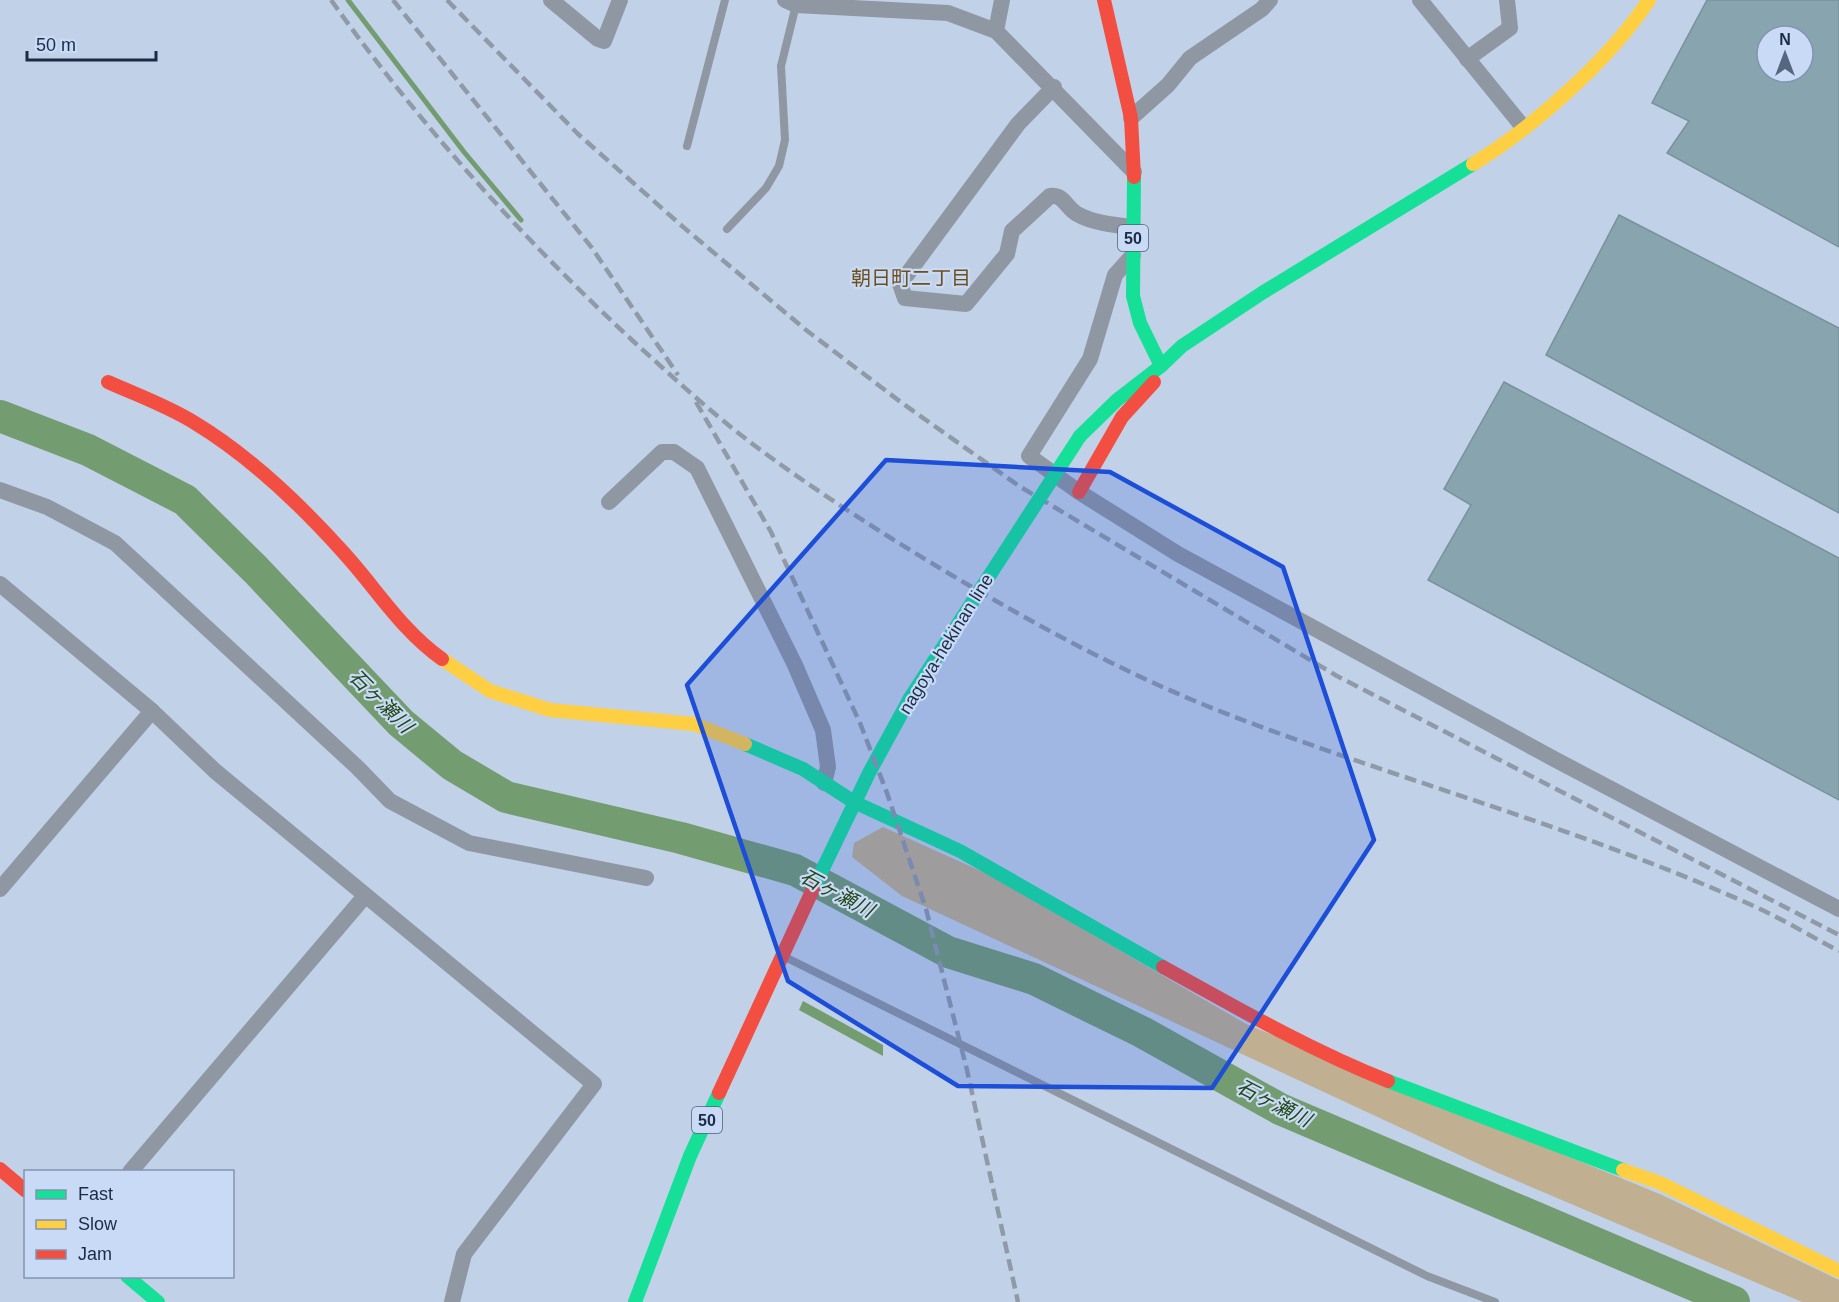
<svg xmlns="http://www.w3.org/2000/svg" width="1839" height="1302" viewBox="0 0 1839 1302" font-family="Arial,'Noto Sans JP',sans-serif">
	<style>
		.green { fill: #c0af90 }
		.water { fill: #739c71 }
		.lines { fill: none; stroke-linecap: round; stroke-linejoin: round }
		.stream { stroke: #739c71; stroke-width: 5 }
		.river { stroke: #739c71; stroke-width: 32 }
		.building { fill: #88a4ae; stroke: #78929d; stroke-width: 1.5; fill-rule: evenodd }
		.lane { stroke: #8f97a3; stroke-width: 8 }
		.street { stroke: #8f97a3; stroke-width: 16 }
		.fast { stroke: #16e098; stroke-width: 14 }
		.slow { stroke: #ffcf43; stroke-width: 14 }
		.jam { stroke: #f24e42; stroke-width: 14 }
		.rail { stroke: #909aa7; stroke-width: 4.5; stroke-dasharray: 12 6; stroke-linecap: butt }
		.fast-bridge { stroke: #16e098; stroke-width: 14 }
		.marked { fill: #1d4ed8; fill-opacity: 0.2; stroke: #1d4ed8; stroke-width: 4.5; stroke-linejoin: round }
		.labels { text-anchor: middle; dominant-baseline: central; stroke-width: 4.5; stroke-linejoin: round; paint-order: stroke }
		.shield { fill: #c8daf6; stroke: #4f607c; stroke-width: 1.5 }
		.shield-label { font-size: 16px; font-weight: bold; fill: #1b2c47 }
		.street-label { font-size: 18px; fill: #1b2c47; stroke: #c8daf6 }
		.neighbourhood-label { font-size: 20px; fill: #6e501a; stroke: #c8daf6 }
		.water-label { font-size: 20px; font-style: italic; fill: #224614; stroke: #c8daf6 }
	</style>
	<rect width="100%" height="100%" fill="#c1d1e7"/>
	<path class="green" d="M883,827l109,49 254,148 416,171 177,85v22h-37l-306,-130 -594,-276 -50,-39 2,-14z"/>
	<path class="water" d="M803,1001l80,44v11l-84,-46z"/>
	<g class="lines">
		<path class="stream" d="M348,0l116,152 57,68"/>
		<path class="river" d="M0,416l88,34 97,50 71,70 145,153 51,42 54,32 175,41 114,32 153,82 86,27 108,53 138,77 454,193"/>
	</g>
	<g class="building">
		<path d="M1707,0h132v247l-172,-94 22,-32 -37,-18zM1767,36h36v36h-36z"/>
		<path d="M1619,215l220,113v185l-293,-158z"/>
		<path d="M1504,382l335,176v242l-411,-220 43,-75 -27,-16z"/>
	</g>
	<g class="lines">
		<g class="lane">
			<path d="M687,146l38,-146"/>
			<path d="M727,229l39,-41 13,-22 6,-26 -4,-74 15,-61"/>
			<path d="M785,957l642,319 68,26"/>
		</g>
		<g class="street">
			<path d="M551,0l47,39 6,2 16,-41"/>
			<path d="M785,0l11,5 152,8 48,18 138,141"/>
			<path d="M1420,0l103,127"/>
			<path d="M996,31l6,-31"/>
			<path d="M1467,59l43,-31 -3,-28"/>
			<path d="M1054,87l-36,37 -118,160 5,14 61,6 41,-50 5,-23 38,-35c14,-2 16,12 27,18 16,9 38,11 56,13"/>
			<path d="M1131,118l37,-33 22,-27 72,-49 8,-9"/>
			<path d="M1133,255l-18,20 -25,84 -61,97 50,36 99,62 378,206 283,149"/>
			<path d="M0,490l47,17 68,36 242,224 33,34 79,42 177,35"/>
			<path d="M609,502l53,-50h12l23,16 98,197 28,65 5,37 -4,16"/>
			<path d="M0,584l152,127 63,60 379,313 -130,170 -12,48"/>
			<path d="M0,889l152,-178"/>
			<path d="M130,1172l235,-276"/>
		</g>
		<g class="fast">
			<path d="M1161,366l21,-20 80,-53 211,-129"/>
			<path d="M1080,436l37,-36 44,-34 -21,-43 -7,-27 1,-119"/>
			<path d="M745,744l58,25 51,33 106,49 203,116"/>
			<path d="M814,887l55,-114 41,-75"/>
			<path d="M1388,1081l235,89"/>
			<path d="M127,1276l31,26"/>
			<path d="M635,1302l55,-146 29,-63"/>
		</g>
		<g class="slow">
			<path d="M1473,164c62,-38 136,-104 176,-164"/>
			<path d="M442,659l48,32 60,19 144,14 51,20"/>
			<path d="M1623,1170l37,13 179,88"/>
		</g>
		<g class="jam">
			<path d="M1104,0l27,118 3,59"/>
			<path d="M108,382c29,13 60,24 87,41 56,34 104,80 148,129 33,36 58,78 99,107"/>
			<path d="M1079,492l43,-75 32,-35"/>
			<path d="M1163,967c74,41 147,83 225,114"/>
			<path d="M719,1093l95,-206"/>
			<path d="M0,1169l26,22"/>
		</g>
		<g class="rail">
			<path d="M331,0c89,125 190,237 302,341 43,39 86,79 133,113 63,46 131,89 199,129 87,51 175,98 270,134 173,66 354,114 523,191 28,13 54,29 81,43"/>
			<path d="M393,0l199,248 86,127"/>
			<path d="M447,0l131,134 104,92 124,104 96,73 117,83 318,190 502,259"/>
			<path d="M696,402l75,130 89,191 27,70 39,116 41,161 51,232"/>
		</g>
		<path class="fast-bridge" d="M910,698l170,-262"/>
	</g>
	<path class="marked" d="M886,460l224,12 173,95 91,273 -162,248 -254,-2 -170,-105 -101,-296z"/>
	<g class="labels">
		<g class="shield">
			<rect x="1118" y="225" width="30" height="26" rx="4.5"/>
			<rect x="692" y="1107" width="30" height="26" rx="4.5"/>
		</g>
		<g class="shield-label">
			<text x="1133" y="238">50</text>
			<text x="707" y="1120">50</text>
		</g>
		<g class="street-label">
			<text transform="translate(946 644) rotate(-58)">nagoya-hekinan line</text>
		</g>
		<g class="neighbourhood-label">
			<text x="911" y="278">朝日町二丁目</text>
		</g>
		<g class="water-label">
			<text transform="translate(381 701) rotate(45)">石ヶ瀬川</text>
			<text transform="translate(837 893) rotate(28)">石ヶ瀬川</text>
			<text transform="translate(1274 1103) rotate(27)">石ヶ瀬川</text>
		</g>
	</g>
	<rect x="24" y="1170" width="210" height="108" fill="#c8daf6" stroke="#8394b0" stroke-width="1.5"/>
	<rect x="36" y="1190" width="30" height="9" fill="#16e098" stroke="#8394b0" stroke-width="1.5"/>
	<text x="78" y="1200" font-size="18" fill="#1b2c47">Fast</text>
	<rect x="36" y="1220" width="30" height="9" fill="#ffcf43" stroke="#8394b0" stroke-width="1.5"/>
	<text x="78" y="1230" font-size="18" fill="#1b2c47">Slow</text>
	<rect x="36" y="1250" width="30" height="9" fill="#f24e42" stroke="#8394b0" stroke-width="1.5"/>
	<text x="78" y="1260" font-size="18" fill="#1b2c47">Jam</text>
	<g transform="translate(1785 54)"><circle r="28" fill="#c8daf6" stroke="#8394b0" stroke-width="1.5"/>
	<path d="M0-4.5L10 22L0 15L-10 22Z" fill="#55667f"/>
	<text y="-9" font-size="16" font-weight="bold" text-anchor="middle" fill="#1b2c47">N</text>
	</g>
	<path d="M27 51v9h129v-9" fill="none" stroke="#1b2c47" stroke-width="3"/>
	<text x="36" y="51" font-size="18" fill="#1b2c47" stroke="#c8daf6" stroke-width="4.5" paint-order="stroke">50 m</text>
</svg>
